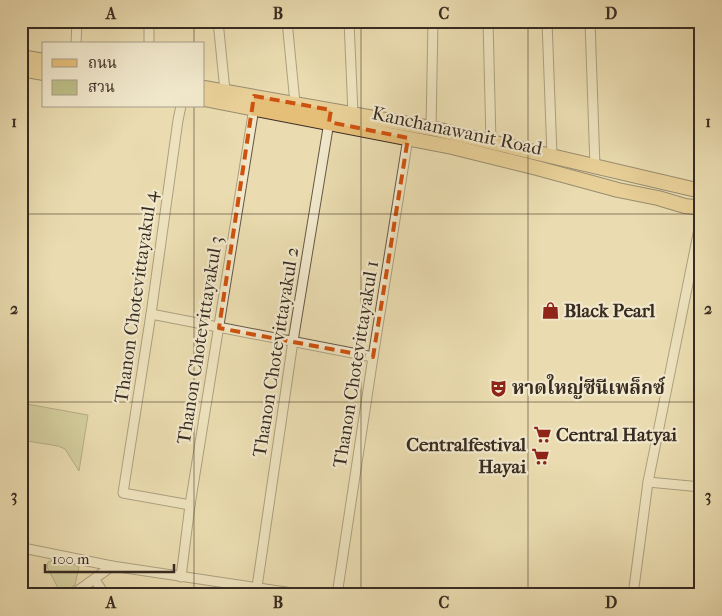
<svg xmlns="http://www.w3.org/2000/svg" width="722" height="616" viewBox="0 0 722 616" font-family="'IM FELL French Canon','Noto Serif Thai',serif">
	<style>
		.green { fill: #bcbf87; stroke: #7a7654 }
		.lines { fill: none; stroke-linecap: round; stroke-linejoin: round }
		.minor-casing { stroke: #645846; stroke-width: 11 }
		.primary-casing { stroke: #382c22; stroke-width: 16 }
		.minor { stroke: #f1e8cc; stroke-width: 9 }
		.primary { stroke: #e5be78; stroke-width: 14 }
		.marked { fill: none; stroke: #ce520f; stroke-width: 4; stroke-dasharray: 10 6; stroke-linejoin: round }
		.grid { fill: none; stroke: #382c22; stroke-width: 1; stroke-opacity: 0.55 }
		.labels { text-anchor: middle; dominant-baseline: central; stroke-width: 4.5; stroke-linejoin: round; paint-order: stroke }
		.street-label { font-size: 19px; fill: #382c22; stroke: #f1e8cc }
		.poi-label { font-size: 19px; font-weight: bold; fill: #382c22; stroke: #f1e8cc; text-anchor: start }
		.neatline { fill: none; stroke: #382c22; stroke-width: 2 }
		.grid-label { font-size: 16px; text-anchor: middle; font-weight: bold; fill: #382c22 }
	</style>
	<rect width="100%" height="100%" fill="#eadcb0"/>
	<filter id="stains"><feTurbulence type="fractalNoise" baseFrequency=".004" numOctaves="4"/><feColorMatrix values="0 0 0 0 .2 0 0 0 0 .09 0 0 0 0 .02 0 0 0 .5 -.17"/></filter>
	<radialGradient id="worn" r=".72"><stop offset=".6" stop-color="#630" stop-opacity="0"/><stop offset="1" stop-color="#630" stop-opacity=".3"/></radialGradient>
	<g class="green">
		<path d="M21,403l67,12 -9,56 -14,-22 -7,-3 -37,-6z"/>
		<path d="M53,560l13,1 13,6 -4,18 -8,5 -9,-2 -11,-21 1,-5z"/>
	</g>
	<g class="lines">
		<defs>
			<g id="minor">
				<path d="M149,21v23"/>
				<path d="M218,21l7,70"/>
				<path d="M287,21l8,82"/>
				<path d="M349,21l4,93"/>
				<path d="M488,21l3,121"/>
				<path d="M547,21l5,135"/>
				<path d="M590,21l5,146"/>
				<path d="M76,44l1,-23"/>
				<path d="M181,106l-3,14 -27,194 -28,179 67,12"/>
				<path d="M431,128l2,-107"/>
				<path d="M151,314l222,43"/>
				<path d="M648,482l53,5"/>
				<path d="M28,549l84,17"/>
				<path d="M181,577l9,-72 64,-397"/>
				<path d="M95,580l10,15"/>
				<path d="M257,587l36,-246 36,-219"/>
				<path d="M72,595l40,-29 194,29"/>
				<path d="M337,595l36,-238 35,-219"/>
				<path d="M633,595l15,-113 53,-263"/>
			</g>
			<g id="primary">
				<path d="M21,57l23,4"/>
				<path d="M21,69l23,4"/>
				<path d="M204,88l227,40 270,63"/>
				<path d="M204,99l248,48 85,21 81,22 40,8 27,8 16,2"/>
			</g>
		</defs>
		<use href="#minor" class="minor-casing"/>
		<use href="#primary" class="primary-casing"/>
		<use href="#minor" class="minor"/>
		<use href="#primary" class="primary"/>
	</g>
	<path d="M0 0H722V616H0ZM254,96l77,14 -2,12 79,16 -35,219 -154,-29z" fill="#eadcb0" fill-opacity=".55" fill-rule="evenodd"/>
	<path class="marked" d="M254,96l77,14 -2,12 79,16 -35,219 -154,-29z"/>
	<path class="grid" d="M194,21v23M361,21v574M528,21v574M194,106v489M21,214h680M21,402h680"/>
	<defs>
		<symbol id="shop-bare" viewBox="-9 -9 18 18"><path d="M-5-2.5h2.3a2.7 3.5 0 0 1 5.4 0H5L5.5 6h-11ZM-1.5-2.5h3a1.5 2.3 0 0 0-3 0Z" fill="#8f2418" stroke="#f1e8cc" stroke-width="2.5" paint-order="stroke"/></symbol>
		<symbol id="theatre-bare" viewBox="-9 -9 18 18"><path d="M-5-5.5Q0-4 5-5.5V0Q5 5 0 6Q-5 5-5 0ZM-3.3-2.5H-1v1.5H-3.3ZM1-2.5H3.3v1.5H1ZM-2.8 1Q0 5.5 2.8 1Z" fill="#8f2418" stroke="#f1e8cc" stroke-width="2.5" paint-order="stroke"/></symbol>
		<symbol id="supermarket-bare" viewBox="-9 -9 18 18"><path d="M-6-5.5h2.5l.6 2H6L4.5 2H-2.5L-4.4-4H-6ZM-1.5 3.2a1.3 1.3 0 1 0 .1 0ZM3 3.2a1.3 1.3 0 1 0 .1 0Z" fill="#8f2418" stroke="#f1e8cc" stroke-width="2.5" paint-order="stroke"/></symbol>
	</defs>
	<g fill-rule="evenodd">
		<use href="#shop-bare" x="538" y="298" width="25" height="25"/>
		<use href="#theatre-bare" x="486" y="376" width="25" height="25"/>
		<use href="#supermarket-bare" x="530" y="422" width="25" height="25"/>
		<use href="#supermarket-bare" x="528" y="444" width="25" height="25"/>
	</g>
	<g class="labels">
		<g class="street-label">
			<text transform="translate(457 131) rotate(12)">Kanchanawanit Road</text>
			<text transform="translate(136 297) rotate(-82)">Thanon Chotevittayakul 4</text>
			<text transform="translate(200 340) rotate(-81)">Thanon Chotevittayakul 3</text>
			<text transform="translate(276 352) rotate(-81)">Thanon Chotevittayakul 2</text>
			<text transform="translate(356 364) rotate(-81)">Thanon Chotevittayakul 1</text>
		</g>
		<g class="poi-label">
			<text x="564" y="311">Black Pearl</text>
			<text x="512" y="388">หาดใหญ่ซีนีเพล็กซ์</text>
			<text x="556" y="435">Central Hatyai</text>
			<text x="526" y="445" text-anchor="end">Centralfestival<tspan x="526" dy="22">Hayai</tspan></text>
		</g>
	</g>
	<rect width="722" height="616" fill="none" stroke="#eadcb0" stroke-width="55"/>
	<rect x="42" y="42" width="162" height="65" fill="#f1e8cc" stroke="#a79d88"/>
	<rect x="52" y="59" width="25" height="8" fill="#e5be78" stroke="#a79d88"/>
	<text x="88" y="68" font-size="15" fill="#382c22">ถนน</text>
	<rect x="52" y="80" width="25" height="15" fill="#bcbf87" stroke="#a79d88"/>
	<text x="88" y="92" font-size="15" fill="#382c22">สวน</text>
	<path d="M45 564v8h129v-8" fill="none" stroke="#382c22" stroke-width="2.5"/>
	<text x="52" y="564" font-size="15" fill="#382c22" stroke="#f1e8cc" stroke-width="4" paint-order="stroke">100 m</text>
	<rect x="28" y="28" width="666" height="560" class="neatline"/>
	<g class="grid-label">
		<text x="111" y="19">A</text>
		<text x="278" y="19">B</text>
		<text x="444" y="19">C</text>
		<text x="611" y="19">D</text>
		<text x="14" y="127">1</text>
		<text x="708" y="127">1</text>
		<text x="14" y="314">2</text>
		<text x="708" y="314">2</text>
		<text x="14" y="501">3</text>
		<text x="708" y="501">3</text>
		<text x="111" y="608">A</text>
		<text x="278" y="608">B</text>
		<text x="444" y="608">C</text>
		<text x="611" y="608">D</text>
	</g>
	<rect width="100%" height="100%" filter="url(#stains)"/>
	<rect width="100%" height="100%" fill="url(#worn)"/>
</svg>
